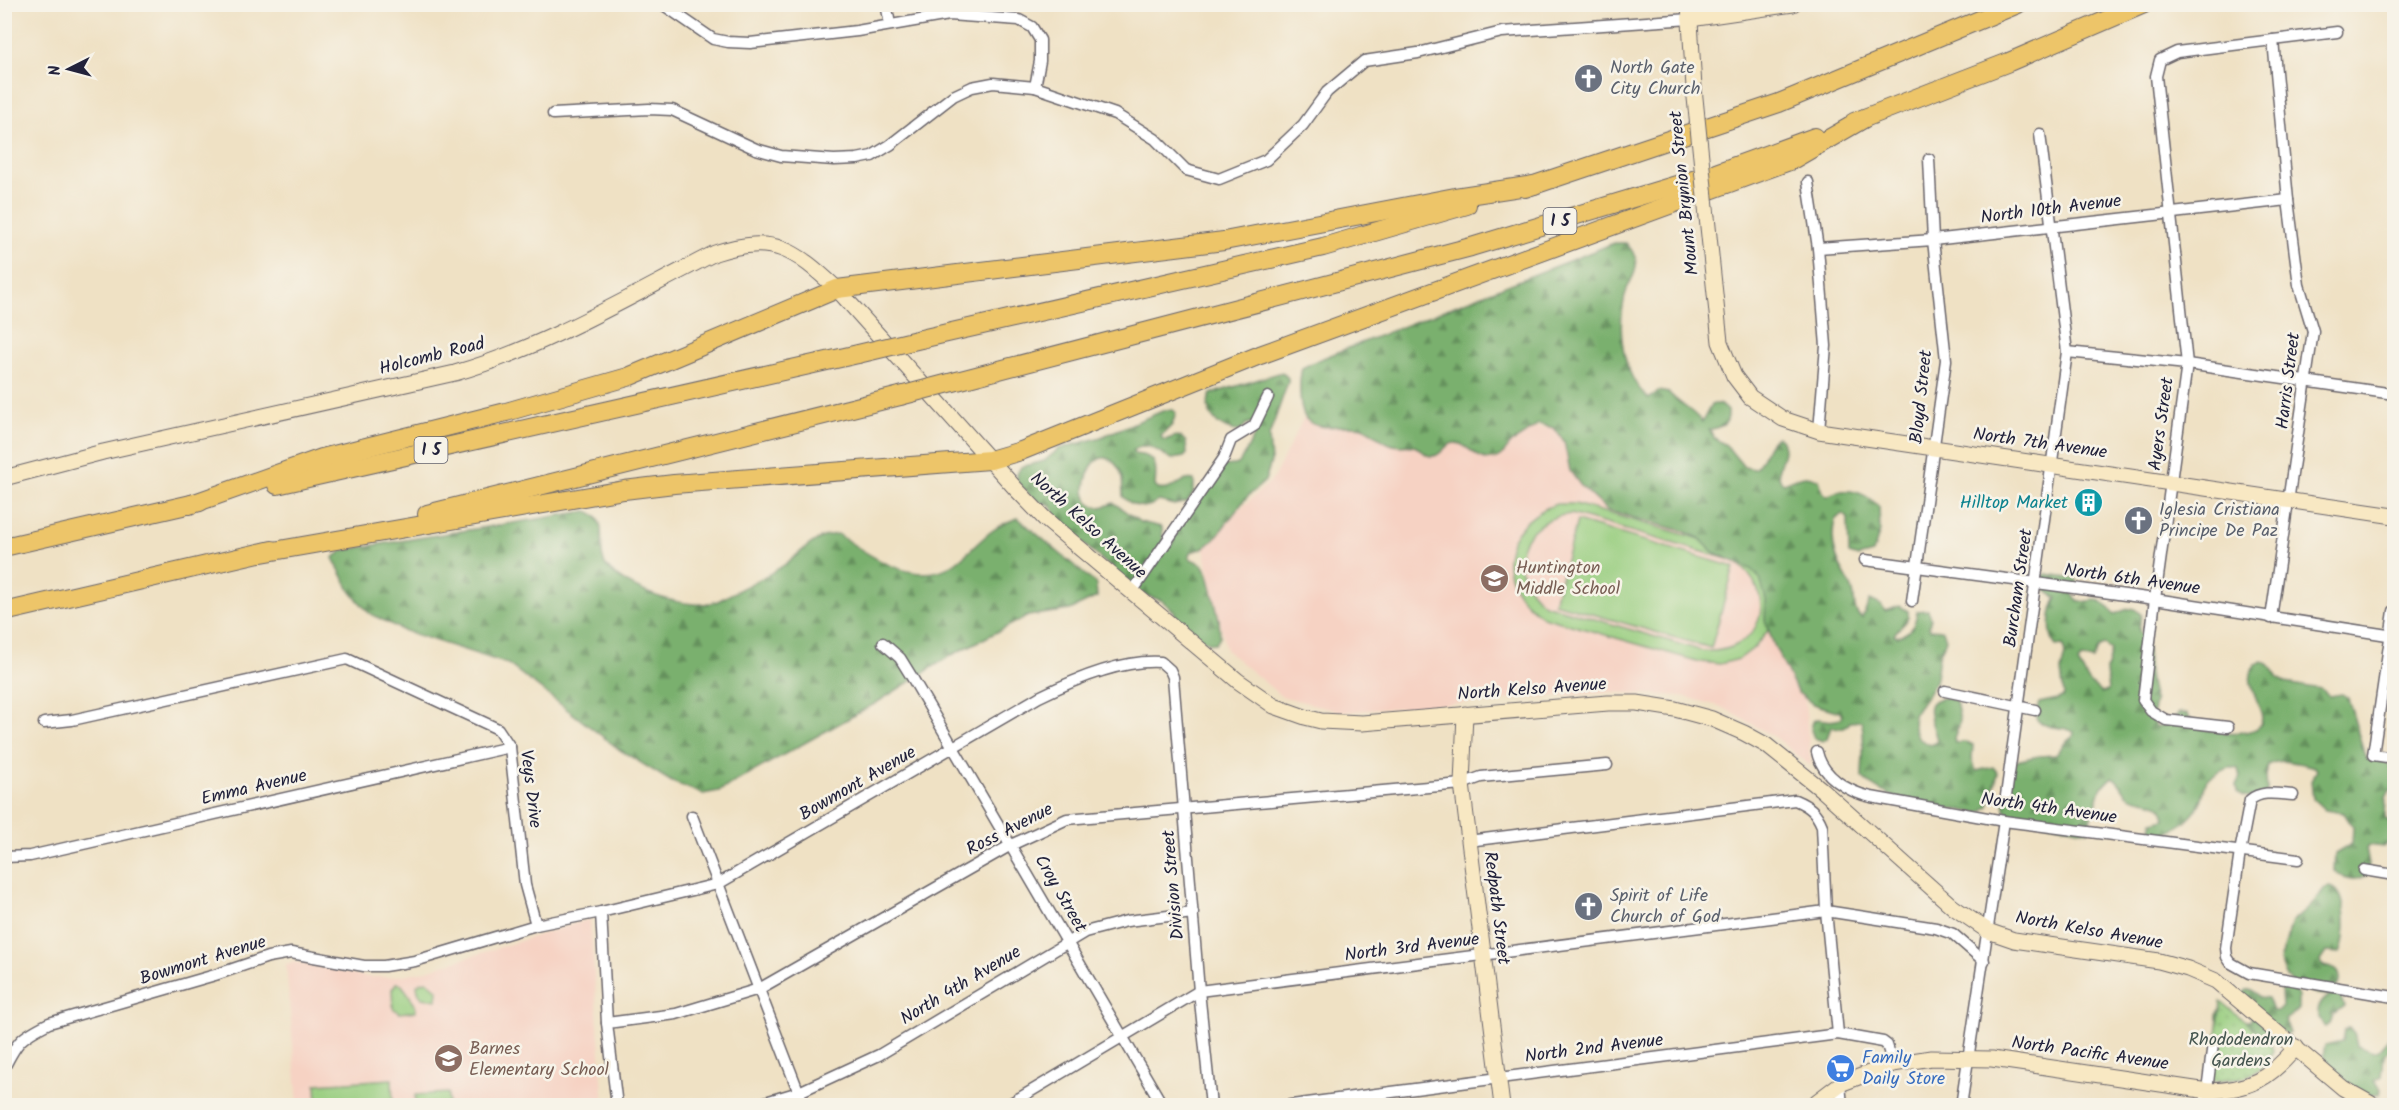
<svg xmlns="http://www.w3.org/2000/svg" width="2399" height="1110" viewBox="0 0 2399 1110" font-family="Kalam,sans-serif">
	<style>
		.built { fill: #f6d2c3 }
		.green { fill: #98cd7f; stroke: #5d785d; stroke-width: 1.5; fill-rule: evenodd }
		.forest { fill: url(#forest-firs); stroke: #4e6954; stroke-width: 1.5; fill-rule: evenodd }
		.garden { fill: url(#garden-dots); stroke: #5d785d; stroke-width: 1.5 }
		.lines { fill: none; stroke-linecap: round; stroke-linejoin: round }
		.street-casing { stroke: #6a656b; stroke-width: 13 }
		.secondary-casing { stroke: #6a656b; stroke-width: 17 }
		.highway-casing { stroke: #6a656b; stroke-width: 20 }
		.street { stroke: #fff; stroke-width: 10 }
		.secondary { stroke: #f8e8c3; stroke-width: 15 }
		.highway { stroke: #edc569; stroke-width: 18 }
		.secondary-bridge-casing { stroke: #6a656b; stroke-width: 17; stroke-linecap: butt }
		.highway-bridge-casing { stroke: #6a656b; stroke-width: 20; stroke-linecap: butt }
		.secondary-bridge { stroke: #f8e8c3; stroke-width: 15 }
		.highway-bridge { stroke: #edc569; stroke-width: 18 }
		.labels { text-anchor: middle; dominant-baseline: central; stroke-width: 5; stroke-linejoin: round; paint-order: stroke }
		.shield { fill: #f7f3e8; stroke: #62616f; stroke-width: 1.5 }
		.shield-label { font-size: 16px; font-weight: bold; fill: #22223b }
		.worship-label { font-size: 18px; fill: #5b616d; stroke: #f7f3e8; text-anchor: start }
		.street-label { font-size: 18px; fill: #22223b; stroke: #f7f3e8 }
		.culture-label { font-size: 18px; fill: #0d838f; stroke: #f7f3e8; text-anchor: end }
		.education-label { font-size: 18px; fill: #785e54; stroke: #f7f3e8; text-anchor: start }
		.park-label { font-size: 18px; fill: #45554f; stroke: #f7f3e8 }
		.shop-label { font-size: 18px; fill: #366cbe; stroke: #f7f3e8; text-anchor: start }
	</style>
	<defs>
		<pattern id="forest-firs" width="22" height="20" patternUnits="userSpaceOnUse" patternTransform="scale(1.5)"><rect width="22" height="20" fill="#7ab06e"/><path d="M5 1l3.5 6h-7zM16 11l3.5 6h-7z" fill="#648f5c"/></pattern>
		<pattern id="garden-dots" width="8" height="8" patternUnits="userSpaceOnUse" patternTransform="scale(1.5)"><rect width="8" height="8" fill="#98cd7f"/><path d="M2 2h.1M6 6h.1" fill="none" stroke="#83b06f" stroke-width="1.8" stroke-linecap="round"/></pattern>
	</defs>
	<rect width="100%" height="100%" fill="#f7f3e8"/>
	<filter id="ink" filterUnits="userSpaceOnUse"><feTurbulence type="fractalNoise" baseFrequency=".0167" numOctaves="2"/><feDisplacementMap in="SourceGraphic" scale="12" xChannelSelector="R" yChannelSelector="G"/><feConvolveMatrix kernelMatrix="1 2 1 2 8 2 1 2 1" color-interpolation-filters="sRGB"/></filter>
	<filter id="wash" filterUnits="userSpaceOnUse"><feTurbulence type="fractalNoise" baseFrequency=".008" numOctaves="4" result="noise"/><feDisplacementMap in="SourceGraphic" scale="24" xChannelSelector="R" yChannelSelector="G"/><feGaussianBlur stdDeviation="1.35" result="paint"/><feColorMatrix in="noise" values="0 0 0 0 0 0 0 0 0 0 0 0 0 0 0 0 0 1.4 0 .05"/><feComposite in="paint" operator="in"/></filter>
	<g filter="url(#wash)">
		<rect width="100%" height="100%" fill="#efe1c4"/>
		<g class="built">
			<path d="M1303,419l104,7 147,2 34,42 157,69 56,120 10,107 -38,-30 -51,-29 -40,-11 -71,-4 -269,20 -61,-16 -55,-46 -22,-101 5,-12 64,-58z"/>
			<path d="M590,919l14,186h-306l-12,-141 9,-2 72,15h25l29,-5z"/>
		</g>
		<g class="green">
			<path d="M1556,504h19l161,45 17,10 20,54 -6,19 -12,15 -16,12 -19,5 -20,-2 -157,-45c-52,-35 -45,-91 13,-113zM1571,514l163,47c48,33 28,94 -31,90l-159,-47c-41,-33 -27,-84 27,-90z"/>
			<path d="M1577,521l157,46 -23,81 -157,-45z"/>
			<path d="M427,981l11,9 -1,10 -15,-2 -4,-7 -1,-6 4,-3z"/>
			<path d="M396,983l5,1c4,5 16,21 15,27l-16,2 -7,-5 -1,-19z"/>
			<path d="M392,1079l1,26h-76l-1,-21z"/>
			<path d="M448,1093v12h-32l-1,-10z"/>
		</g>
		<g class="forest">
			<path d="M1614,243h12c5,6 10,12 10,20 1,11 -6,17 -9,26 -11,36 -7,84 22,110l9,-8 11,2c11,12 24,17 33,29l9,-17c7,-3 12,0 17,6 1,16 -8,15 -19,19l5,8 12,7 18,22 10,2c12,-8 9,-25 23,-32l4,2c10,19 -9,24 0,42l3,2c14,-5 19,-11 35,-3l4,12 4,4c18,-10 38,-5 52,11l1,24 -7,22 -15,4 -9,-3 -1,-36 -6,-4 -7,6c-5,20 -1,37 10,55 3,5 7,11 8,17 3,10 -1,20 9,26l8,-18 11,5 4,6 15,-5 8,5c2,13 -9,14 -14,24l3,2c14,-5 18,-10 20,-26l11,-1 3,8 -2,8 1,3 13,1 3,9c-2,6 -6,12 -7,17 -2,10 -1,19 -5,28 -4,9 -10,16 -16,23 -10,15 -3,34 13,38l6,-3c-1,-13 -17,-38 1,-43 7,-2 12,-1 18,2l4,20 -6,17 1,5 12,-1 6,3 -1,14 4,12 17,-4 5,6 -9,33 -9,7c-39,-7 -89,-7 -118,-36 0,-15 4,-44 -1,-56l-11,1c-5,7 -11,6 -19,5l-4,11 -4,3 -9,-3 -3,-8 2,-9 4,-2c8,1 18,4 25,-2l-2,-5 -27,-8 -16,-12 -23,-47 -9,-25 1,-20 -6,-21 -9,-10 -38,-17 -14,-14 -16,-7 -75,-20 -27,-25 -11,-15 -6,-30 -10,-13 -16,-4c-8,8 -17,12 -26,19 -7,6 -9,16 -20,16 -16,2 -24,-16 -37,-16 -11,0 -13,14 -24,13 -7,-1 -9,-7 -15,-9 -7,-3 -16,0 -23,-2 -12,-3 -19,-14 -31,-18 -16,-4 -41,5 -54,-6 -10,-9 -9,-41 -6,-53l16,-8z"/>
			<path d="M1282,372l6,6v4l-19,54 2,26 -6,19 -19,17 -33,43 -12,8 -11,3 -1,4 2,3 11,5 6,10 11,45 1,17 -4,7c-11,2 -33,-16 -43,-23l2,-8 -14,-12 -18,-5 -81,-70 -12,-20 -15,-5 -18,-18v-8l4,-7 23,-6 15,-12 42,-12 64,-27h8l3,3 -4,12 -11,11 2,4c7,0 11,-6 18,-3l5,5 1,12 -3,3 -12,2c-13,-5 -25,-21 -39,-8l2,3c25,2 21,14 20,32l3,3c16,3 22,-12 36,-9v12l-7,10 -13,3 -15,-4c-12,9 -25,7 -36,-4 -1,-9 1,-21 -4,-28 -25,-40 -51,39 -19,38 5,0 10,-3 14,-4l26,19 22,5 1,13 5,8 5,-5 8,-22 42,-55c4,-1 11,0 15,-2 2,-1 16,-27 17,-31l-1,-11 -8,2 -6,7c-18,1 -40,-18 -29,-37z"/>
			<path d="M587,511c25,8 7,39 20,56 19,23 87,47 113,33 21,-12 45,-22 64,-35 20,-14 29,-29 54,-31 31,22 80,56 117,29 26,-19 30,-34 63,-45l78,66 1,13 -27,13 -42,6 -78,40 -74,47 -157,88 -16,3 -31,-12 -52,-32 -112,-86 -106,-34 -33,-17 -18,-21 -18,-34 11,-8z"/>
			<path d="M2046,574l29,4 3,5 -5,12 5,7c22,-2 21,-6 36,12 12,-2 17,-12 27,1l-2,15c2,5 6,8 7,13 2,13 3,50 9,58l-3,17 4,9 10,-2 13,-12 8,1c7,12 12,15 26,17 101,12 7,-49 49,-70l7,4 9,13 7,5 36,6 9,7 12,-2 6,4 17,59 3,3 14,-4 3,7 9,6v21h-4l-4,8 -1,20 6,6 3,1v12l-11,10 -15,-2 -2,3 3,16 -2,11c-10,7 -24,5 -33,-5l1,-16 17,-10 1,-17 -9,-14 -19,-3 -12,-11 -2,-18 6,-11 -2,-3c-14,-3 -34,-10 -47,-2l-2,11 1,16c-11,5 -20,10 -30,0l-1,-7 4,-8 -2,-8c-11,-5 -22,6 -31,11 -4,8 -3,16 -7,23 -6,12 -31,36 -45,32l-4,-6 2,-7 13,-3c-2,-23 -25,-15 -38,-24 -7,-6 -7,-14 -16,-18l-11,11 -13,43 -81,-16c-8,-17 3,-38 9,-54l23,-5 17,-1 11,-15 6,-3 1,-5c-11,-7 -25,-2 -36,-11l-2,-9 3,-9 19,-4 6,-3 -3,-25 4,-17 -2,-9 -7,1c-9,-10 -6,-37 1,-48l-13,-9 -2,-12zM2104,645l7,5 -5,21 2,20 -7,2 -12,-11 -11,-19 3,-5 12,2 6,-13z"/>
			<path d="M2330,887c19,3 17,52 10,66l-13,-1 -6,9 2,5c10,2 18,3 17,16l-11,12 -12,1 -21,-9 -10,-10 -6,-15 12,-39 20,-17 12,-16z"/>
			<path d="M2285,985l8,2 5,10v13l-13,10 5,13 -16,6 -11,-2 -3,32 -4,2 -10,-1 -29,-51v-6l4,-4 21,12h8l2,-3 -10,-23 4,-5h6l7,7 8,1 5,13h6l4,-4 -1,-18z"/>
			<path d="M2332,994l8,2 4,10 -11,8 -3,10 -4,3 -8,-8c-1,-13 3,-18 14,-25z"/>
			<path d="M2349,1027l5,6 3,13 16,6 5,-2 12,-14h4v10l-10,9 -2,22 -7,4 6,8 -1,5 -8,1 -3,4 -28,-18 -18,-25 2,-11 17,-4 2,-11z"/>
		</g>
		<path class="garden" d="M2221,1002l47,37 5,11c-7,26 -39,31 -62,31z"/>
	</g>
	<g filter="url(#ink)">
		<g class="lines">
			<defs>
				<g id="street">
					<path d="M662,4l51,35 15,3 22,1 107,-12 92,-16 70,5 13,7 8,13v21l-5,26"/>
					<path d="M886,4l4,20"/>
					<path d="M553,114l96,-5 23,1 84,39 25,7 53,4 23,-1 15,-3 18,-11 63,-49 19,-9 21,-4 42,4 80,27 40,25 31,31 33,9 47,-19 37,-35 24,-33 37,-31 54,-8 84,-21 188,-13"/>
					<path d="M1808,182l10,66 8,98 -7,85"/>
					<path d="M1818,248l115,-8 355,-40"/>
					<path d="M2067,352l120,12 207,30"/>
					<path d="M1865,560l290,39 239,37"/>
					<path d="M1132,592l92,-134 7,-18 23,-14 14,-29"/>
					<path d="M1912,601l34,-241 -13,-120 -4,-81"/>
					<path d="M2394,611l-21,144 21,3"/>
					<path d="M2271,618l42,-287 -14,-46 -11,-85 -15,-160"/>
					<path d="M883,643l17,15 13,21 250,427"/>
					<path d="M1945,691l90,19"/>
					<path d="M44,723l28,-3 275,-61 151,70 12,18 15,138 11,40 65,-13 117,-28 321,-187c34,-17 84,-38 122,-35l9,8 3,7 26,314 12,115"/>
					<path d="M2228,727l-62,-7 -15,-9 -8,-11 12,-101 32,-235 -31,-288 4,-16 17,-8 160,-20"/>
					<path d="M1817,752c5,24 31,40 54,45l133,24 294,38"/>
					<path d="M2293,795c-15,-1 -31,-5 -43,5l-10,52 -14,96 1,9 4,6 18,10 145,24"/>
					<path d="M2006,796l61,-444 -27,-218"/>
					<path d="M692,816l112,290"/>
					<path d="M1468,841l327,-41c14,6 21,11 27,26l4,85 12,123"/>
					<path d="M4,857l26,-1 480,-109"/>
					<path d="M2364,870l30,5"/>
					<path d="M601,912l6,111 10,83"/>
					<path d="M607,1023l69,-9 83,-25 252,-144 56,-26 395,-35 19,-7 126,-12"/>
					<path d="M4,1068c14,-28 17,-31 45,-45l166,-48 53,-18 23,-4 73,13h20l31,-5 121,-36"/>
					<path d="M1840,1084l2,22"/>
					<path d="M752,1106l47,-14 80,-37 206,-123 42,-11 66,-8"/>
					<path d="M1006,1106l193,-115 627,-80 110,17 17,6 31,27"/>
					<path d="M1284,1106l554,-72 45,8 4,3 6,19"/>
					<path d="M1961,1106l43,-285"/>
					<path d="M2205,1106l8,-63"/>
				</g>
				<g id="secondary">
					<path d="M1689,4l5,84"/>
					<path d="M1690,19l103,-15"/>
					<path d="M1707,217l13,125 14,34 16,21 33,22 36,12 575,85"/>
					<path d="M4,478l99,-26 352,-79c91,-26 175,-77 260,-120 59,-19 79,-4 122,36l179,200 29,30 193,162 36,25 31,11 16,4 41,2 246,-20h29l38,6 37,10 32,14 22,12 55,44 132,118 35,24 26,9 145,21 29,8 28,12 127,107 32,18"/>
					<path d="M1465,714l-3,70 40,322"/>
					<path d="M1811,1106l29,-22 53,-20 38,-6 61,1 216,32c41,-1 62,-12 88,-44"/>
				</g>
				<g id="highway">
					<path d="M1854,122l155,-60 135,-58"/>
					<path d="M1525,188l254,-85 239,-99"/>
					<path d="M921,339l402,-92 144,-42"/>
					<path d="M957,381l514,-134 245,-74 99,-36"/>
					<path d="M277,485l581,-131"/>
					<path d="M189,505l133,-47 184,-46 122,-35 209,-88 387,-48 231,-44 79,-12"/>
					<path d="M427,514l473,-118"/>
					<path d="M4,547l196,-45"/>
					<path d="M262,553l362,-63 50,-6 316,-24 31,-9 239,-96 532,-195 73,-42"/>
					<path d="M4,612l268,-62"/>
				</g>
			</defs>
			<use href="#street" class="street-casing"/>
			<use href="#secondary" class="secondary-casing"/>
			<use href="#highway" class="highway-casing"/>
			<use href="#street" class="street"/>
			<use href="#secondary" class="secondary"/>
			<use href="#highway" class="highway"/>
			<defs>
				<path id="secondary-bridge" d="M1694,88l13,129"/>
				<g id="highway-bridge">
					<path d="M858,354l63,-15"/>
					<path d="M900,396l57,-15"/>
				</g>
			</defs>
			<use href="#secondary-bridge" class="secondary-bridge-casing"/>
			<use href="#highway-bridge" class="highway-bridge-casing"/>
			<use href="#secondary-bridge" class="secondary-bridge"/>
			<use href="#highway-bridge" class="highway-bridge"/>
		</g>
	</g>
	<defs>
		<symbol id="church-disc" viewBox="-11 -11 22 22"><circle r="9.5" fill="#6b7280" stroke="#f7f3e8"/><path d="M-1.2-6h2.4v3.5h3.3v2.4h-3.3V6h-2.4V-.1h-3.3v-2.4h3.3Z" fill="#fff"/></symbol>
		<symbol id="building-disc" viewBox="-11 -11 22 22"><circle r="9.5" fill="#0f9aa8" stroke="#f7f3e8"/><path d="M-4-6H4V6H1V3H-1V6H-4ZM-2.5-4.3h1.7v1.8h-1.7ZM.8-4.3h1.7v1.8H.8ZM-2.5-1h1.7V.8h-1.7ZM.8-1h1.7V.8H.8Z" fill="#fff"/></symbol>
		<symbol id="school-disc" viewBox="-11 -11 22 22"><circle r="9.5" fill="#8d6e63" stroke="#f7f3e8"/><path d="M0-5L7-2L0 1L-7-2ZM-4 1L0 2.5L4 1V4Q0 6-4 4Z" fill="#fff"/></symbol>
		<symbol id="supermarket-disc" viewBox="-11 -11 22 22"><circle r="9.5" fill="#3f7fe0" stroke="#f7f3e8"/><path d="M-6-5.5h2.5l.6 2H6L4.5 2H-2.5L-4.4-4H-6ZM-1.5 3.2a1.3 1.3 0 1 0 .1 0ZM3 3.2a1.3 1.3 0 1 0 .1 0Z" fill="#fff"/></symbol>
	</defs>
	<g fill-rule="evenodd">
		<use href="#church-disc" x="1572" y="62" width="33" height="33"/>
		<use href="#building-disc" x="2072" y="486" width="33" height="33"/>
		<use href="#church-disc" x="2122" y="504" width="33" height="33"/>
		<use href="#school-disc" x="1478" y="562" width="33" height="33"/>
		<use href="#church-disc" x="1572" y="890" width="33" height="33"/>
		<use href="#school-disc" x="432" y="1042" width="33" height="33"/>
		<use href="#supermarket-disc" x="1824" y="1052" width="33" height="33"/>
	</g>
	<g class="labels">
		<g class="shield">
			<rect x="1543.5" y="208" width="33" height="26" rx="4.5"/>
			<rect x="414.5" y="437" width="33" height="26" rx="4.5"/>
		</g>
		<g class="shield-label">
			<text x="1560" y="221">I 5</text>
			<text x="431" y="450">I 5</text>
		</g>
		<g class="worship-label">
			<text x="1610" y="68">North Gate<tspan x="1610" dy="21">City Church</tspan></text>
			<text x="2159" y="510">Iglesia Cristiana<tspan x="2159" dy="21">Principe De Paz</tspan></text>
			<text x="1610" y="896">Spirit of Life<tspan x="1610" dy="21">Church of God</tspan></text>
		</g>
		<g class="street-label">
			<text transform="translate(1685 193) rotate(-96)">Mount Brynion Street</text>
			<text transform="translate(2051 210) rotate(-7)">North 10th Avenue</text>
			<text transform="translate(432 357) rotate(-14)">Holcomb Road</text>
			<text transform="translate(2289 381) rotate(-83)">Harris Street</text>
			<text transform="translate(1922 397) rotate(-84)">Bloyd Street</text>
			<text transform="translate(2162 424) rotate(-82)">Ayers Street</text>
			<text transform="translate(2040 444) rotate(8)">North 7th Avenue</text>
			<text transform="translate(1088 526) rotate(42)">North Kelso Avenue</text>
			<text transform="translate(2132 580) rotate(8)">North 6th Avenue</text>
			<text transform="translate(2019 588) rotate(-82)">Burcham Street</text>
			<text transform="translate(1532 690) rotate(-4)">North Kelso Avenue</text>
			<text transform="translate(858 784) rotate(-30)">Bowmont Avenue</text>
			<text transform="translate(254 788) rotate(-13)">Emma Avenue</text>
			<text transform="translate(530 789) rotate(83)">Veys Drive</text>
			<text transform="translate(2049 809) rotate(8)">North 4th Avenue</text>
			<text transform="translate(1010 830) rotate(-27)">Ross Avenue</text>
			<text transform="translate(1174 885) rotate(-95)">Division Street</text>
			<text transform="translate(1060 894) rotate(60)">Croy Street</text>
			<text transform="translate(1496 908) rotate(83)">Redpath Street</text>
			<text transform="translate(2089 931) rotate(10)">North Kelso Avenue</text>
			<text transform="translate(1412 948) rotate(-7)">North 3rd Avenue</text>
			<text transform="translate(203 961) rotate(-17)">Bowmont Avenue</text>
			<text transform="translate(961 986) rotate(-31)">North 4th Avenue</text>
			<text transform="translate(1594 1049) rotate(-7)">North 2nd Avenue</text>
			<text transform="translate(2090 1054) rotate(8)">North Pacific Avenue</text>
		</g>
		<g class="culture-label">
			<text x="2068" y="503">Hilltop Market</text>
		</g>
		<g class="education-label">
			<text x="1516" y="568">Huntington<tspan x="1516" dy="21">Middle School</tspan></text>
			<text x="469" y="1049">Barnes<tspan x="469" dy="21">Elementary School</tspan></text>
		</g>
		<g class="park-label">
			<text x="2241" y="1040">Rhododendron<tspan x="2241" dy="21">Gardens</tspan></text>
		</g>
		<g class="shop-label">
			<text x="1862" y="1058">Family<tspan x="1862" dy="21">Daily Store</tspan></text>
		</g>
	</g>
	<rect width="2399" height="1110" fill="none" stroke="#f7f3e8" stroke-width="24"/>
	<g transform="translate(69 69) rotate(264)" stroke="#f7f3e8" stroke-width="4.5" paint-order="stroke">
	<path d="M0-4.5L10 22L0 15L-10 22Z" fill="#22223b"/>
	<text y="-9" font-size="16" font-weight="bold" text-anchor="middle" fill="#22223b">N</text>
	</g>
</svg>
